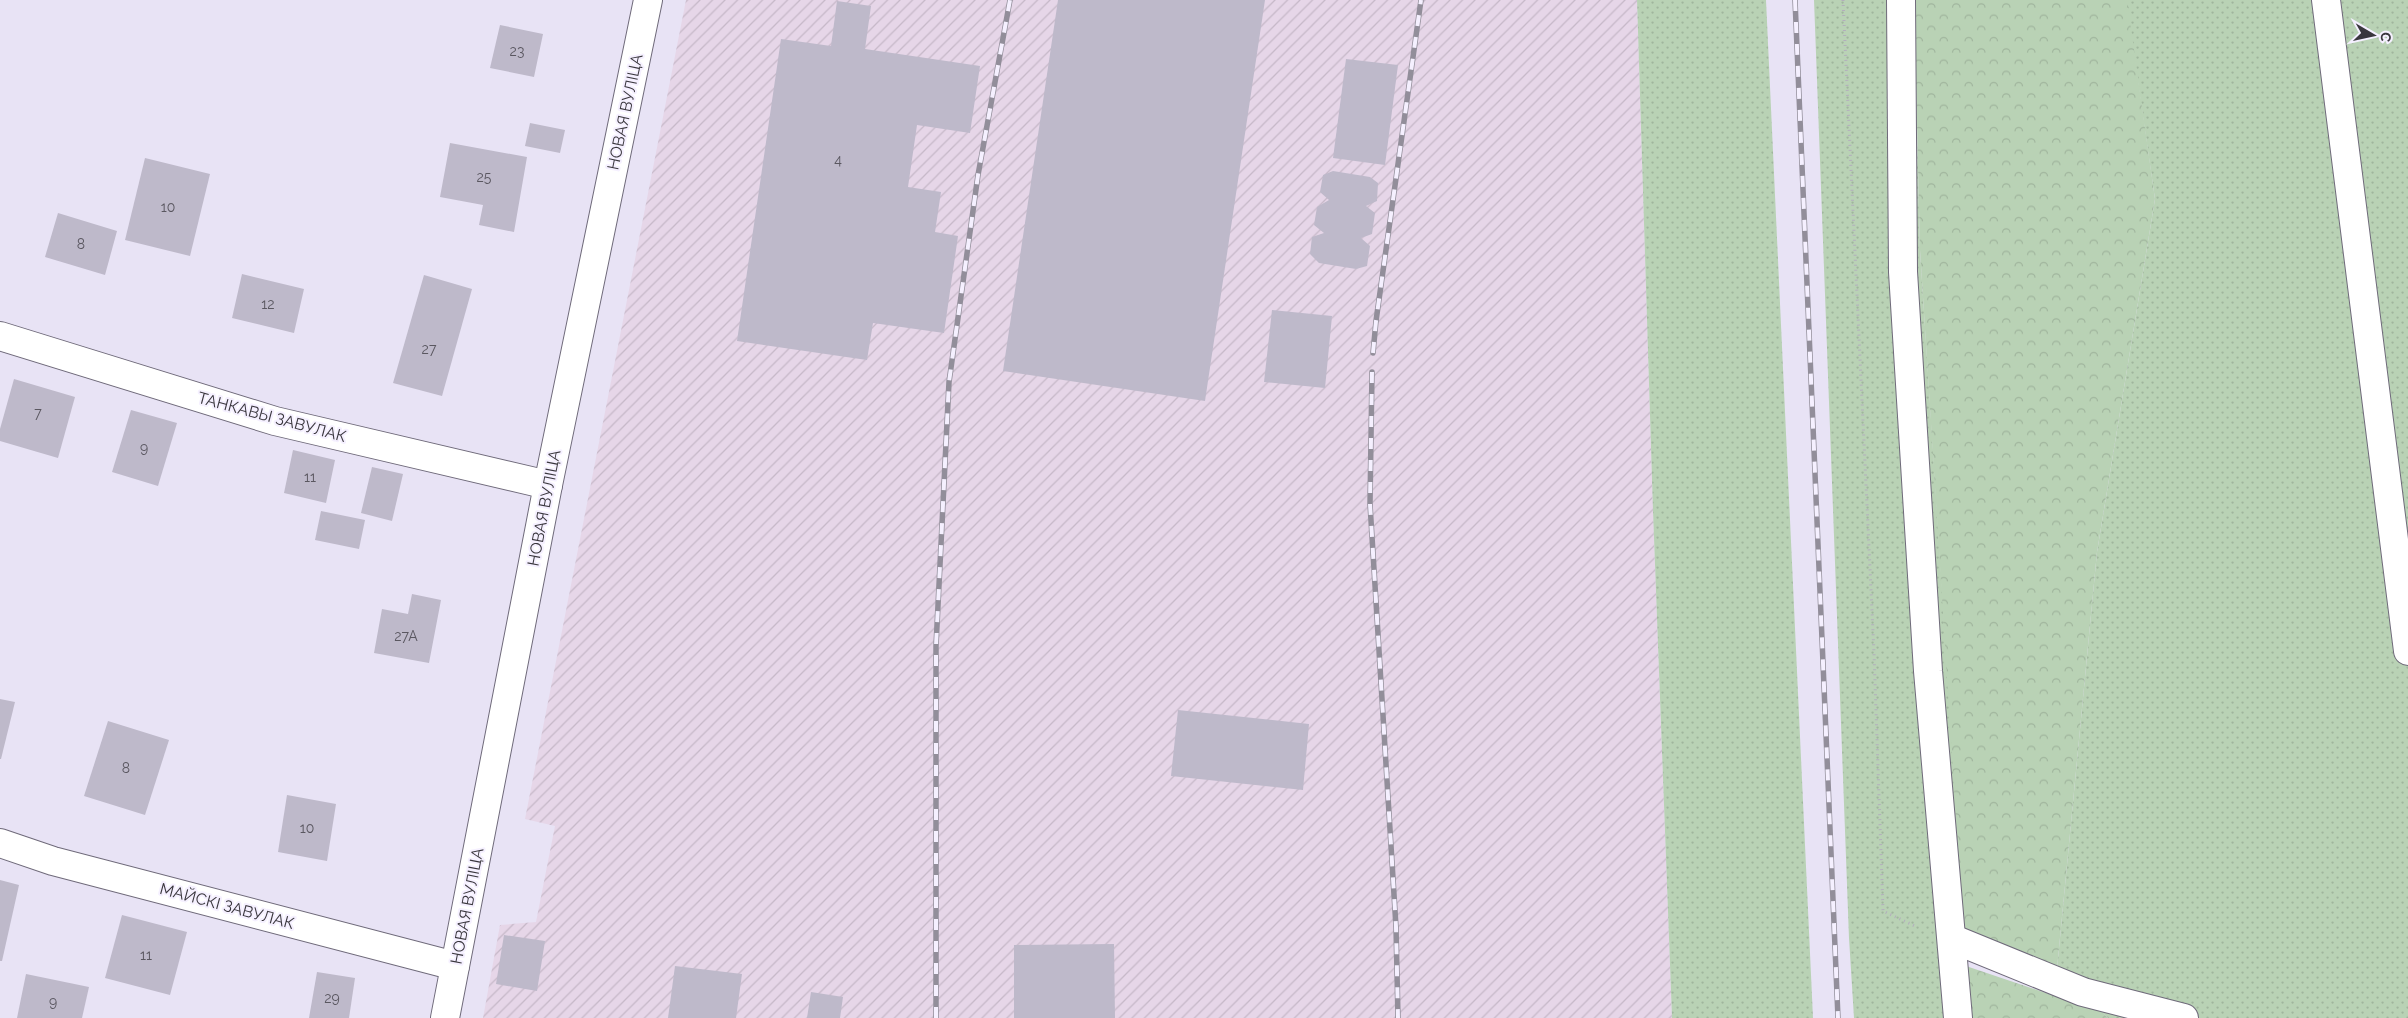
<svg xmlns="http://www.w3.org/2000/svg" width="2408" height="1018" viewBox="0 0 2408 1018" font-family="Raleway,sans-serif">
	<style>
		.industrial { fill: url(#industrial-furrows) }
		.grass { fill: url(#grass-dots) }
		.forest { fill: url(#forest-crowns) }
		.building { fill: #beb9ca }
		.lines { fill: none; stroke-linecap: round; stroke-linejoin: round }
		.minor-casing { stroke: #6f6a7a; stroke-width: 30 }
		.path { stroke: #b3aebd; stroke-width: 3; stroke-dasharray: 1 4; stroke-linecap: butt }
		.minor { stroke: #fff; stroke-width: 28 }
		.rail-casing { stroke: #928e9a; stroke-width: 5.5 }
		.rail { stroke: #f5f0ff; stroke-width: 4; stroke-dasharray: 11; stroke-linecap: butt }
		.labels { text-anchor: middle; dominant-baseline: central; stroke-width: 4; stroke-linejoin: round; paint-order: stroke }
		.number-label { font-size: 14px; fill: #5a5760 }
		.street-label { font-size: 16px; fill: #39363d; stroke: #f5f0ff }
	</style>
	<defs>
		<pattern id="industrial-furrows" width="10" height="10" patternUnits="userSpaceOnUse" patternTransform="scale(1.25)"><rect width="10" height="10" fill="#e6d6e8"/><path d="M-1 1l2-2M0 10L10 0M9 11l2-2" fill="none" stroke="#c6b8c8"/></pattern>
		<pattern id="grass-dots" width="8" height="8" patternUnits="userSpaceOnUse" patternTransform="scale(1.25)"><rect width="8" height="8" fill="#b9d2b5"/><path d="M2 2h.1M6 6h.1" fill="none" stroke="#a0b59d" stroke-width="1.8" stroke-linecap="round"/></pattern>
		<pattern id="forest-crowns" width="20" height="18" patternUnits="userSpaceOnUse" patternTransform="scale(1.25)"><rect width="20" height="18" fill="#b9d2b5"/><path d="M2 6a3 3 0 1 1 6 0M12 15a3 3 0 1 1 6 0" fill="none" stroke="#a0b59d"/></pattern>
	</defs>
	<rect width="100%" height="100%" fill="#e8e3f5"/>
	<path class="industrial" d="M686,0h951l16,511 19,507h-1189l17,-93 36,-3 19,-96 -30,-7z"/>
	<g class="grass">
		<path d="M1637,0h129l47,1018h-141l-19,-507z"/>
		<path d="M1814,0h100l6,250 50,768h-116l-5,-80z"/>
		<path d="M2126,0h282v1018h-300l-51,-49 40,-417 58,-353z"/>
	</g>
	<g class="forest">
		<path d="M1914,0h213l28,199 -58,353 -40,417 -94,-39 -43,-680z"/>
		<path d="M1966,966l136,46 6,6h-138z"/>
	</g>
	<g class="building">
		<path d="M1058,0h207l-60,401 -202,-30z"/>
		<path d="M837,1l34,5 -6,43 115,17 -10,67 -53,-8 -9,62 33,5 -6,40 23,4 -14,97 -71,-10 -6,37 -130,-19 44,-302 50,7z"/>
		<path d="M500,25l43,9 -9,43 -44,-9z"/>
		<path d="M1346,59l52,6 -13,100 -52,-7z"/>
		<path d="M530,123l35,7 -5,23 -35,-7z"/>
		<path d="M450,143l77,14 -13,75 -35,-7 4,-20 -43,-8z"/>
		<path d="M145,158l65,16 -20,82 -65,-16z"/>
		<path d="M1333,171l37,6 8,6 -1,18 -11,5 9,7 -3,21 -11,4 9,8 -3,20 -11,3 -37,-6 -9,-9 2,-17 12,-4 -10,-8 3,-18 12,-7 -9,-8 3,-17z"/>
		<path d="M58,213l59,18 -12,44 -60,-18z"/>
		<path d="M242,274l62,15 -10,44 -62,-15z"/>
		<path d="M424,275l48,14 -30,107 -49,-13z"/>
		<path d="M1272,310l60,6 -7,72 -61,-6z"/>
		<path d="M14,379l61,18 -17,61 -58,-17v-12z"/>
		<path d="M131,410l46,13 -19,63 -46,-14z"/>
		<path d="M293,450l42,10 -9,43 -42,-10z"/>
		<path d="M372,467l31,7 -11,47 -31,-8z"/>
		<path d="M321,511l44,9 -6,29 -44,-9z"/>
		<path d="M412,594l29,6 -12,63 -55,-10 8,-44 26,5z"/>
		<path d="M0,699l15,3 -14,57h-1z"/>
		<path d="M1178,710l131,14 -6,66 -132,-14z"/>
		<path d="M108,721l61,19 -24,75 -61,-19z"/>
		<path d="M287,795l49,9 -9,57 -49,-9z"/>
		<path d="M0,880l19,5 -17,76h-2z"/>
		<path d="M122,915l65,17 -17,63 -65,-17z"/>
		<path d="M504,935l41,6 -8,50 -41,-7z"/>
		<path d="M1114,944l1,74h-101v-73z"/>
		<path d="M675,966l67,8 -6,44h-68z"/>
		<path d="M317,972l38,6 -6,40h-40z"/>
		<path d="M26,974l63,13 -7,31h-65z"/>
		<path d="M811,992l32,5 -3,21h-33z"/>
	</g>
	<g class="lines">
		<defs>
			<g id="minor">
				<path d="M1901,0l2,272 25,399 30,347"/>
				<path d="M2326,0l82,651"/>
				<path d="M0,336l275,85 273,64"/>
				<path d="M0,843l53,18 402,105"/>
				<path d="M1953,939l130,53 101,26"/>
				<path d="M445,1018l103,-533 100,-485"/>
			</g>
		</defs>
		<use href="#minor" class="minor-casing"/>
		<path class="path" d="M1843,0l31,653 9,258 34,16"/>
		<use href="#minor" class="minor"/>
		<defs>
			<g id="rail">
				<path d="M1795,0l43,1018"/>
				<path d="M1373,353l3,-32 45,-321"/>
				<path d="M1372,372l-2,132 26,423 2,91"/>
				<path d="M936,1018v-372l13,-264 29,-207 32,-175"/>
			</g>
		</defs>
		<use href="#rail" class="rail-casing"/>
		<use href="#rail" class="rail"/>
	</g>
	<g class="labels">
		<g class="number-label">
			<text x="517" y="51">23</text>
			<text x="838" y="160">4</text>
			<text x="484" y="177">25</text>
			<text x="168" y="207">10</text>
			<text x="81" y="244">8</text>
			<text x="268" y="304">12</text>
			<text x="429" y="349">27</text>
			<text x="38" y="413">7</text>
			<text x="144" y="448">9</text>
			<text x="310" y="477">11</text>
			<text x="406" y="636">27А</text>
			<text x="126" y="768">8</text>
			<text x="307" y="828">10</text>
			<text x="146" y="955">11</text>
			<text x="332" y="998">29</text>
			<text x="53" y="1002">9</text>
		</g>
		<g class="street-label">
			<text transform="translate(625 112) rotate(-78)">НОВАЯ ВУЛІЦА</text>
			<text transform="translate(272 417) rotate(15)">ТАНКАВЫ ЗАВУЛАК</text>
			<text transform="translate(544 508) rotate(-79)">НОВАЯ ВУЛІЦА</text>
			<text transform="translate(227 906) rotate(15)">МАЙСКІ ЗАВУЛАК</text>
			<text transform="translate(467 906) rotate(-79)">НОВАЯ ВУЛІЦА</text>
		</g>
	</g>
	<g transform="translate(2373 35) rotate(99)" stroke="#f5f0ff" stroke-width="4" paint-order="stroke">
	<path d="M0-4L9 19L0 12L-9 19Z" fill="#39363d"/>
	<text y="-8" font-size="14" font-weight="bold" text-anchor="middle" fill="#39363d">С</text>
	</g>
</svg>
